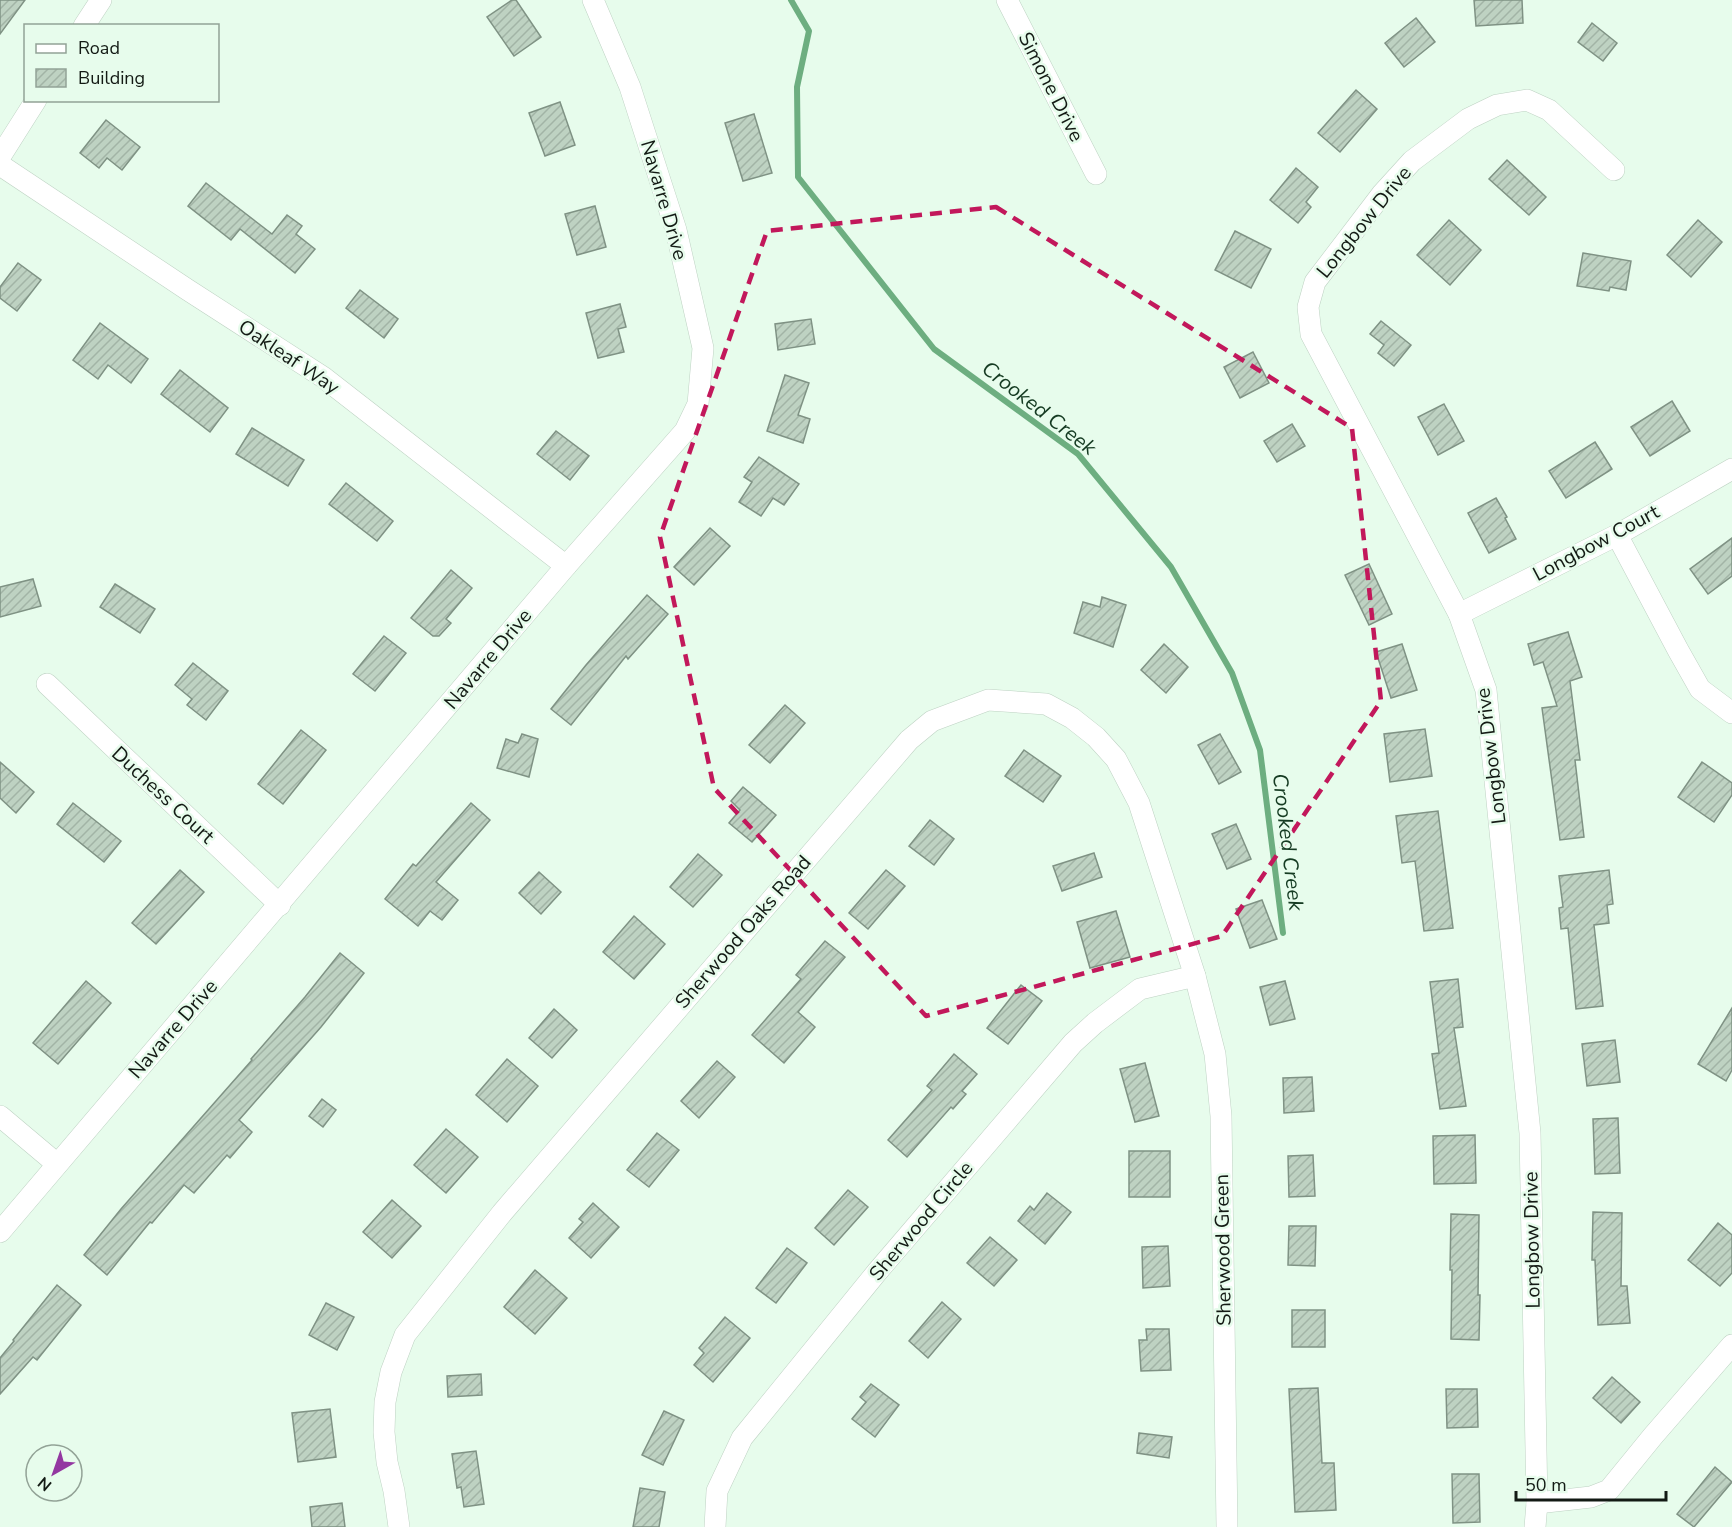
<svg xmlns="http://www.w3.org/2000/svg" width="1732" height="1527" viewBox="0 0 1732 1527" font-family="'Nunito Sans',sans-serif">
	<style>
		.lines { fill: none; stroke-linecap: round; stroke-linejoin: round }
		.stream { stroke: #6dae80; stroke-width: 6 }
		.building { fill: url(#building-hatch); stroke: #7f9284; stroke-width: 1.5 }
		.street-casing { stroke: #bed2c3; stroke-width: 22 }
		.street { stroke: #fff; stroke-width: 21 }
		.marked { fill: none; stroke: #c2185b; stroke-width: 4.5; stroke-dasharray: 12 8; stroke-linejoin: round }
		.labels { text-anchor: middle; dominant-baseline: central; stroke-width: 5; stroke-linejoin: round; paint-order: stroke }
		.street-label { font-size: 20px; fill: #131a14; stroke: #e7fcec }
		.water-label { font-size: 21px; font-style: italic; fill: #153b22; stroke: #e7fcec }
	</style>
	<defs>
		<pattern id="building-hatch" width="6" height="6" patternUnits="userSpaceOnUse" patternTransform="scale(1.5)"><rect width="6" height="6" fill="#bed2c2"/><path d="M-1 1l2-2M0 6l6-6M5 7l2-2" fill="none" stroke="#a2b4a6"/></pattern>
	</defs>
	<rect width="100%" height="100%" fill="#e7fcec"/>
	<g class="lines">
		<path class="stream" d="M791,0l18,31 -12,56 1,90 136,172 144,105 93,113 61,106 28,77 23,183"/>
	</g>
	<g class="building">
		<path d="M0,0h25l-25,34z"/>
		<path d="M512,0h4l25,37 -27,19 -27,-39z"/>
		<path d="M1474,0h48l1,23 -47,3z"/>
		<path d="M1416,18l19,24 -31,25 -19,-24z"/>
		<path d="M1592,23l25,20 -14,18 -25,-19z"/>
		<path d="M1356,90l21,19 -37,43 -22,-19z"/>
		<path d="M560,102l15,43 -30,11 -16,-43z"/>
		<path d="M754,114l18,59 -29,8 -18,-58z"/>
		<path d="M106,120l34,27 -18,23 -15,-12 -8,10 -19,-15z"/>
		<path d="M1507,160l39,37 -17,18 -40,-36z"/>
		<path d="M1296,168l22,19 -12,15 5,5 -13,16 -28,-23z"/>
		<path d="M206,183l66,51 15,-19 15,11 -6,8 19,15 -20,24 -55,-44 -9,11 -43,-34z"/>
		<path d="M595,206l11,41 -29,8 -12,-41z"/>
		<path d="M1449,220l32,30 -31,35 -33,-30z"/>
		<path d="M1698,220l24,22 -31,35 -24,-22z"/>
		<path d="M1235,231l36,18 -20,39 -36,-18z"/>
		<path d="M1583,253l48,8 -5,29 -16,-3 -1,4 -32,-5z"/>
		<path d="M18,263l23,17 -24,31 -17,-13v-11z"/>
		<path d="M360,290l38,29 -14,19 -38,-30z"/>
		<path d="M620,304l6,23 -8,2 6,23 -26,6 -12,-45z"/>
		<path d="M811,319l4,25 -37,6 -3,-26z"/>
		<path d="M1381,321l30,24 -17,21 -16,-13 6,-8 -14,-11z"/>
		<path d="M100,323l48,36 -17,24 -23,-18 -10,14 -25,-19z"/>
		<path d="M1253,352l16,31 -29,15 -16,-31z"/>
		<path d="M180,370l48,38 -18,24 -49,-38z"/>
		<path d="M785,375l24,8 -11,32 12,4 -7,24 -36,-12z"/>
		<path d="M1672,401l18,30 -40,25 -19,-29z"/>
		<path d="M1444,404l20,37 -26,14 -20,-38z"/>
		<path d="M1292,424l13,22 -28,16 -13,-21z"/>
		<path d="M252,428l52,32 -16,26 -52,-32z"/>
		<path d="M556,431l33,25 -19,24 -33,-26z"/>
		<path d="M1595,442l17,27 -46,29 -17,-27z"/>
		<path d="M759,457l40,27 -15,21 -11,-7 -12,18 -22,-14 13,-20 -8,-5z"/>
		<path d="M346,483l47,38 -16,20 -48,-37z"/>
		<path d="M1496,498l11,19 -2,1 11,21 -27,14 -21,-40z"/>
		<path d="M710,528l20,18 -36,39 -20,-18z"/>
		<path d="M1732,538v38l-24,18 -18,-25z"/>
		<path d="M1369,564l23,50 -23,11 -24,-50z"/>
		<path d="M451,570l21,18 -26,31 5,4 -12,13h-6l-22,-18z"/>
		<path d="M33,579l8,27 -41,11v-30z"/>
		<path d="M115,584l40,25 -15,24 -40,-26z"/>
		<path d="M647,595l21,19 -40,45 -2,-3 -55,69 -20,-16 35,-44z"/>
		<path d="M1102,597l24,8 -13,42 -39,-14 9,-31 17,5z"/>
		<path d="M1568,632l14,45 -12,4 10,79h-5l9,77 -24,3 -18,-132 15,-2 -14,-44 -9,3 -6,-21z"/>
		<path d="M384,636l22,17 -31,38 -22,-17z"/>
		<path d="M1164,644l24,23 -22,26 -25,-23z"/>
		<path d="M1402,644l15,46 -26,8 -15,-46z"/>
		<path d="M193,663l35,28 -22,29 -19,-15 5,-6 -17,-14z"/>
		<path d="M785,705l20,18 -35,40 -21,-18z"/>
		<path d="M1425,729l7,47 -42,6 -6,-48z"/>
		<path d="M301,730l25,20 -43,54 -25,-20z"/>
		<path d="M522,734l16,5 -9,38 -32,-9 9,-29 12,4z"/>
		<path d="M1220,734l21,38 -22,12 -21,-39z"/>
		<path d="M1024,750l37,26 -18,26 -38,-26z"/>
		<path d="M0,762l34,30 -18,21 -16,-15z"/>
		<path d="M1702,762l30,21v12l-18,27 -36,-25z"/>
		<path d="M743,787l33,28 -24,27 -23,-19 11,-13 -9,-9z"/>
		<path d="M73,803l48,38 -17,21 -47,-38z"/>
		<path d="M471,803l19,17 -54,62 22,18 -16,20 -12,-9 -12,15 -33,-27 28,-35 3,2z"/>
		<path d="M1438,811l15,117 -29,3 -9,-70 -13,2 -6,-47z"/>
		<path d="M930,820l24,19 -20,26 -25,-19z"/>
		<path d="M1236,824l15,35 -24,10 -15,-35z"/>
		<path d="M1094,853l8,24 -40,14 -9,-25z"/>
		<path d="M698,854l24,21 -29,32 -23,-20z"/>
		<path d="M180,870l24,22 -48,52 -24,-21z"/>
		<path d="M886,870l19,16 -37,43 -19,-16z"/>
		<path d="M1609,870l4,34 -6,1 2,18 -15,2 9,81 -27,3 -8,-81 -7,1 -2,-21 4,-1 -4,-31z"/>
		<path d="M539,872l22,20 -20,22 -22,-21z"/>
		<path d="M1262,900l15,39 -27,9 -14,-39z"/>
		<path d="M1116,911l14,46 -40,11 -13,-46z"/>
		<path d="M634,916l31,28 -31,35 -31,-27z"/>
		<path d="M825,941l20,16 -47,55 17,15 -31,36 -32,-28 49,-56 -5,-4z"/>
		<path d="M340,953l24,20 -43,54 -82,93 13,12 -22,26 -3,-3 -33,38 -10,-8 -32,38 -2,-1 -43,53 -23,-20 37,-46 131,-149 -1,-1 54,-62z"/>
		<path d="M1458,979l5,48 -9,1 12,78 -26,3 -8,-55 7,-1 -9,-71z"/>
		<path d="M86,981l25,22 -53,61 -25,-21z"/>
		<path d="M1285,981l10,38 -25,6 -10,-38z"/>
		<path d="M1021,985l21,16 -34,43 -21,-16z"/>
		<path d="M1732,1008v62l-6,11 -28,-17z"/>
		<path d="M554,1009l23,21 -25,28 -23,-20z"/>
		<path d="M1615,1040l5,42 -33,4 -5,-42z"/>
		<path d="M954,1054l23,20 -15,17 4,3 -13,15 -2,-2 -44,50 -19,-17 44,-50 -5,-4z"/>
		<path d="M507,1059l31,27 -31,36 -31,-27z"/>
		<path d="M717,1061l18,16 -36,41 -18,-17z"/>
		<path d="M1145,1063l14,53 -24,6 -15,-53z"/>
		<path d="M1312,1077l2,34 -30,2 -1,-35z"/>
		<path d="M322,1099l14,11 -13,17 -14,-11z"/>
		<path d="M1618,1118l2,55 -25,1 -2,-55z"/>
		<path d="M446,1129l32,28 -32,36 -32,-28z"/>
		<path d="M657,1133l22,17 -30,37 -22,-17z"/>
		<path d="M1475,1135l1,48 -42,1 -1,-48z"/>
		<rect x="1129" y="1151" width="41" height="46"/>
		<path d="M1313,1155l2,41 -26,1 -1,-41z"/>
		<path d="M848,1190l20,17 -34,38 -19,-17z"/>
		<path d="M1047,1193l24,19 -26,32 -27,-23 12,-15 4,4z"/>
		<path d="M392,1200l29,26 -29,32 -29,-26z"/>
		<path d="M593,1203l26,24 -28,31 -22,-20 14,-16 -4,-3z"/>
		<path d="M1593,1212l29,1 -1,73h6l3,37 -32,2 -3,-65h-3z"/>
		<path d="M1451,1214l28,1 -1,80h2l-1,45 -28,-1 1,-69h-2z"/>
		<path d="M1718,1223l14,12v38l-12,13 -32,-26z"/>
		<path d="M1289,1226h27l-1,40 -27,-1z"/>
		<path d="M990,1237l27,23 -23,26 -27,-23z"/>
		<path d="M1168,1246l2,40 -27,2 -1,-41z"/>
		<path d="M787,1248l20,15 -31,40 -20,-15z"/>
		<path d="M535,1270l32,28 -32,36 -31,-27z"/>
		<path d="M57,1285l24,20 -44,55 -4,-3 -33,37v-36l14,-17 -1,-1z"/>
		<path d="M942,1302l19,17 -33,39 -19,-17z"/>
		<path d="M326,1303l28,14 -17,33 -28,-15z"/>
		<rect x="1292" y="1310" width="33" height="37"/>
		<path d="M725,1317l25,21 -37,44 -19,-17 10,-12 -5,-5z"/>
		<path d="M1146,1329h23l2,41 -30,1 -2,-31h8z"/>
		<path d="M481,1374l1,21 -34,2 -1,-21z"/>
		<path d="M1612,1377l28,25 -19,21 -28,-25z"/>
		<path d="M871,1384l28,21 -24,32 -23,-18 14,-17 -6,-5z"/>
		<path d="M1318,1388l4,75h12l2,47 -41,2 -6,-123z"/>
		<path d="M1446,1389h31l1,38 -31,1z"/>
		<path d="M330,1409l6,48 -38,5 -6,-49z"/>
		<path d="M664,1411l20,9 -21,45 -21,-10z"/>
		<path d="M1139,1433l33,4 -3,21 -32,-5z"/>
		<path d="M476,1451l8,53 -20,3 -3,-20 -4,1 -5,-34z"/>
		<path d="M1715,1467l17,15 -38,45 -17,-13z"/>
		<path d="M1452,1474h27l1,48 -27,1z"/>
		<path d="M640,1488l25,4 -6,35h-26z"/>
		<path d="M342,1503l3,24h-33l-2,-20z"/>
	</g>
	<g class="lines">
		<defs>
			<g id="street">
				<path d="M1007,0l89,174"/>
				<path d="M84,26l17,-26"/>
				<path d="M0,157l36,-57"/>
				<path d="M0,165l188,125 135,87 243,189"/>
				<path d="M1617,535l61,115 22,39 32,24"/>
				<path d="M1459,614l158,-79 115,-66"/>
				<path d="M47,684l233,221"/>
				<path d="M0,1116l57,48"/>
				<path d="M0,1232l566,-666 119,-135 13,-27 5,-56 -27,-118 -46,-143 -37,-87"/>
				<path d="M1537,1503l54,-6 18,-7 44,-54 79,-91"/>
				<path d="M399,1527l-5,-36 -7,-29 -3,-30 1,-30 6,-30 14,-37 97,-122 407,-473 23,-19 56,-21 58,4 26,14 24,19 20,22 23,44 56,173 20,78 6,62 6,411"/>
				<path d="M715,1527l2,-36 25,-53 135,-166 196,-229 22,-20 45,-34 55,-13"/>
				<path d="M1535,1527l2,-24 -7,-370 -44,-443 -27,-76 -148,-280 -3,-27 7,-25 67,-88 30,-33 56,-42 29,-14 30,-5 22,10 65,60"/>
			</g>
		</defs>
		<use href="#street" class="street-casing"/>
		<use href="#street" class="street"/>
	</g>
	<path class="marked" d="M996,207l356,221 29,273 -159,235 -296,80 -212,-228 -54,-251 107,-306z"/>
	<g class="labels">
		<g class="street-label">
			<text transform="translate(1051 87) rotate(63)">Simone Drive</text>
			<text transform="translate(664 200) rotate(74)">Navarre Drive</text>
			<text transform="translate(1364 222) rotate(-51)">Longbow Drive</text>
			<text transform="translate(289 357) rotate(34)">Oakleaf Way</text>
			<text transform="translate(1596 543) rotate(-28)">Longbow Court</text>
			<text transform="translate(488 659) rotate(-50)">Navarre Drive</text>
			<text transform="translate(1491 756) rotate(-97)">Longbow Drive</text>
			<text transform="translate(163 795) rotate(43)">Duchess Court</text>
			<text transform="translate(743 932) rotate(-49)">Sherwood Oaks Road</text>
			<text transform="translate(173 1029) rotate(-49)">Navarre Drive</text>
			<text transform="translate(921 1221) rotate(-50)">Sherwood Circle</text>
			<text transform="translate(1532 1240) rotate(-91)">Longbow Drive</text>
			<text transform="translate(1223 1250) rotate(-91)">Sherwood Green</text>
		</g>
		<g class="water-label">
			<text transform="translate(1039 408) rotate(38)">Crooked Creek</text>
			<text transform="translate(1288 842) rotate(83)">Crooked Creek</text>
		</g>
	</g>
	<rect x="24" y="24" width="195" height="78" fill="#e7fcec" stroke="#92a296" stroke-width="1.5"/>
	<rect x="36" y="44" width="30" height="9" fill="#ffffff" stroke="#92a296" stroke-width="1.5"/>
	<text x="78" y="54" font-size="18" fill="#131a14">Road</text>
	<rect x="36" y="69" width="30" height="18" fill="url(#building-hatch)" stroke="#92a296" stroke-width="1.5"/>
	<text x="78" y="84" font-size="18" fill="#131a14">Building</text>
	<g transform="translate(54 1473) rotate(220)"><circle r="28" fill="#e7fcec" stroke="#92a296" stroke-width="1.5"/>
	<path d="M0-4.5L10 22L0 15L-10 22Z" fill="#9337a1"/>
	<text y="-9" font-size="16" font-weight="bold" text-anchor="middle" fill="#131a14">N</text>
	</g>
	<path d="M1516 1491v9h150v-9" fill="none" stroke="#131a14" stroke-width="3"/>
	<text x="1525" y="1491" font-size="18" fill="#131a14" stroke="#e7fcec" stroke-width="4.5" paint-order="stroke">50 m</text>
</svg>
